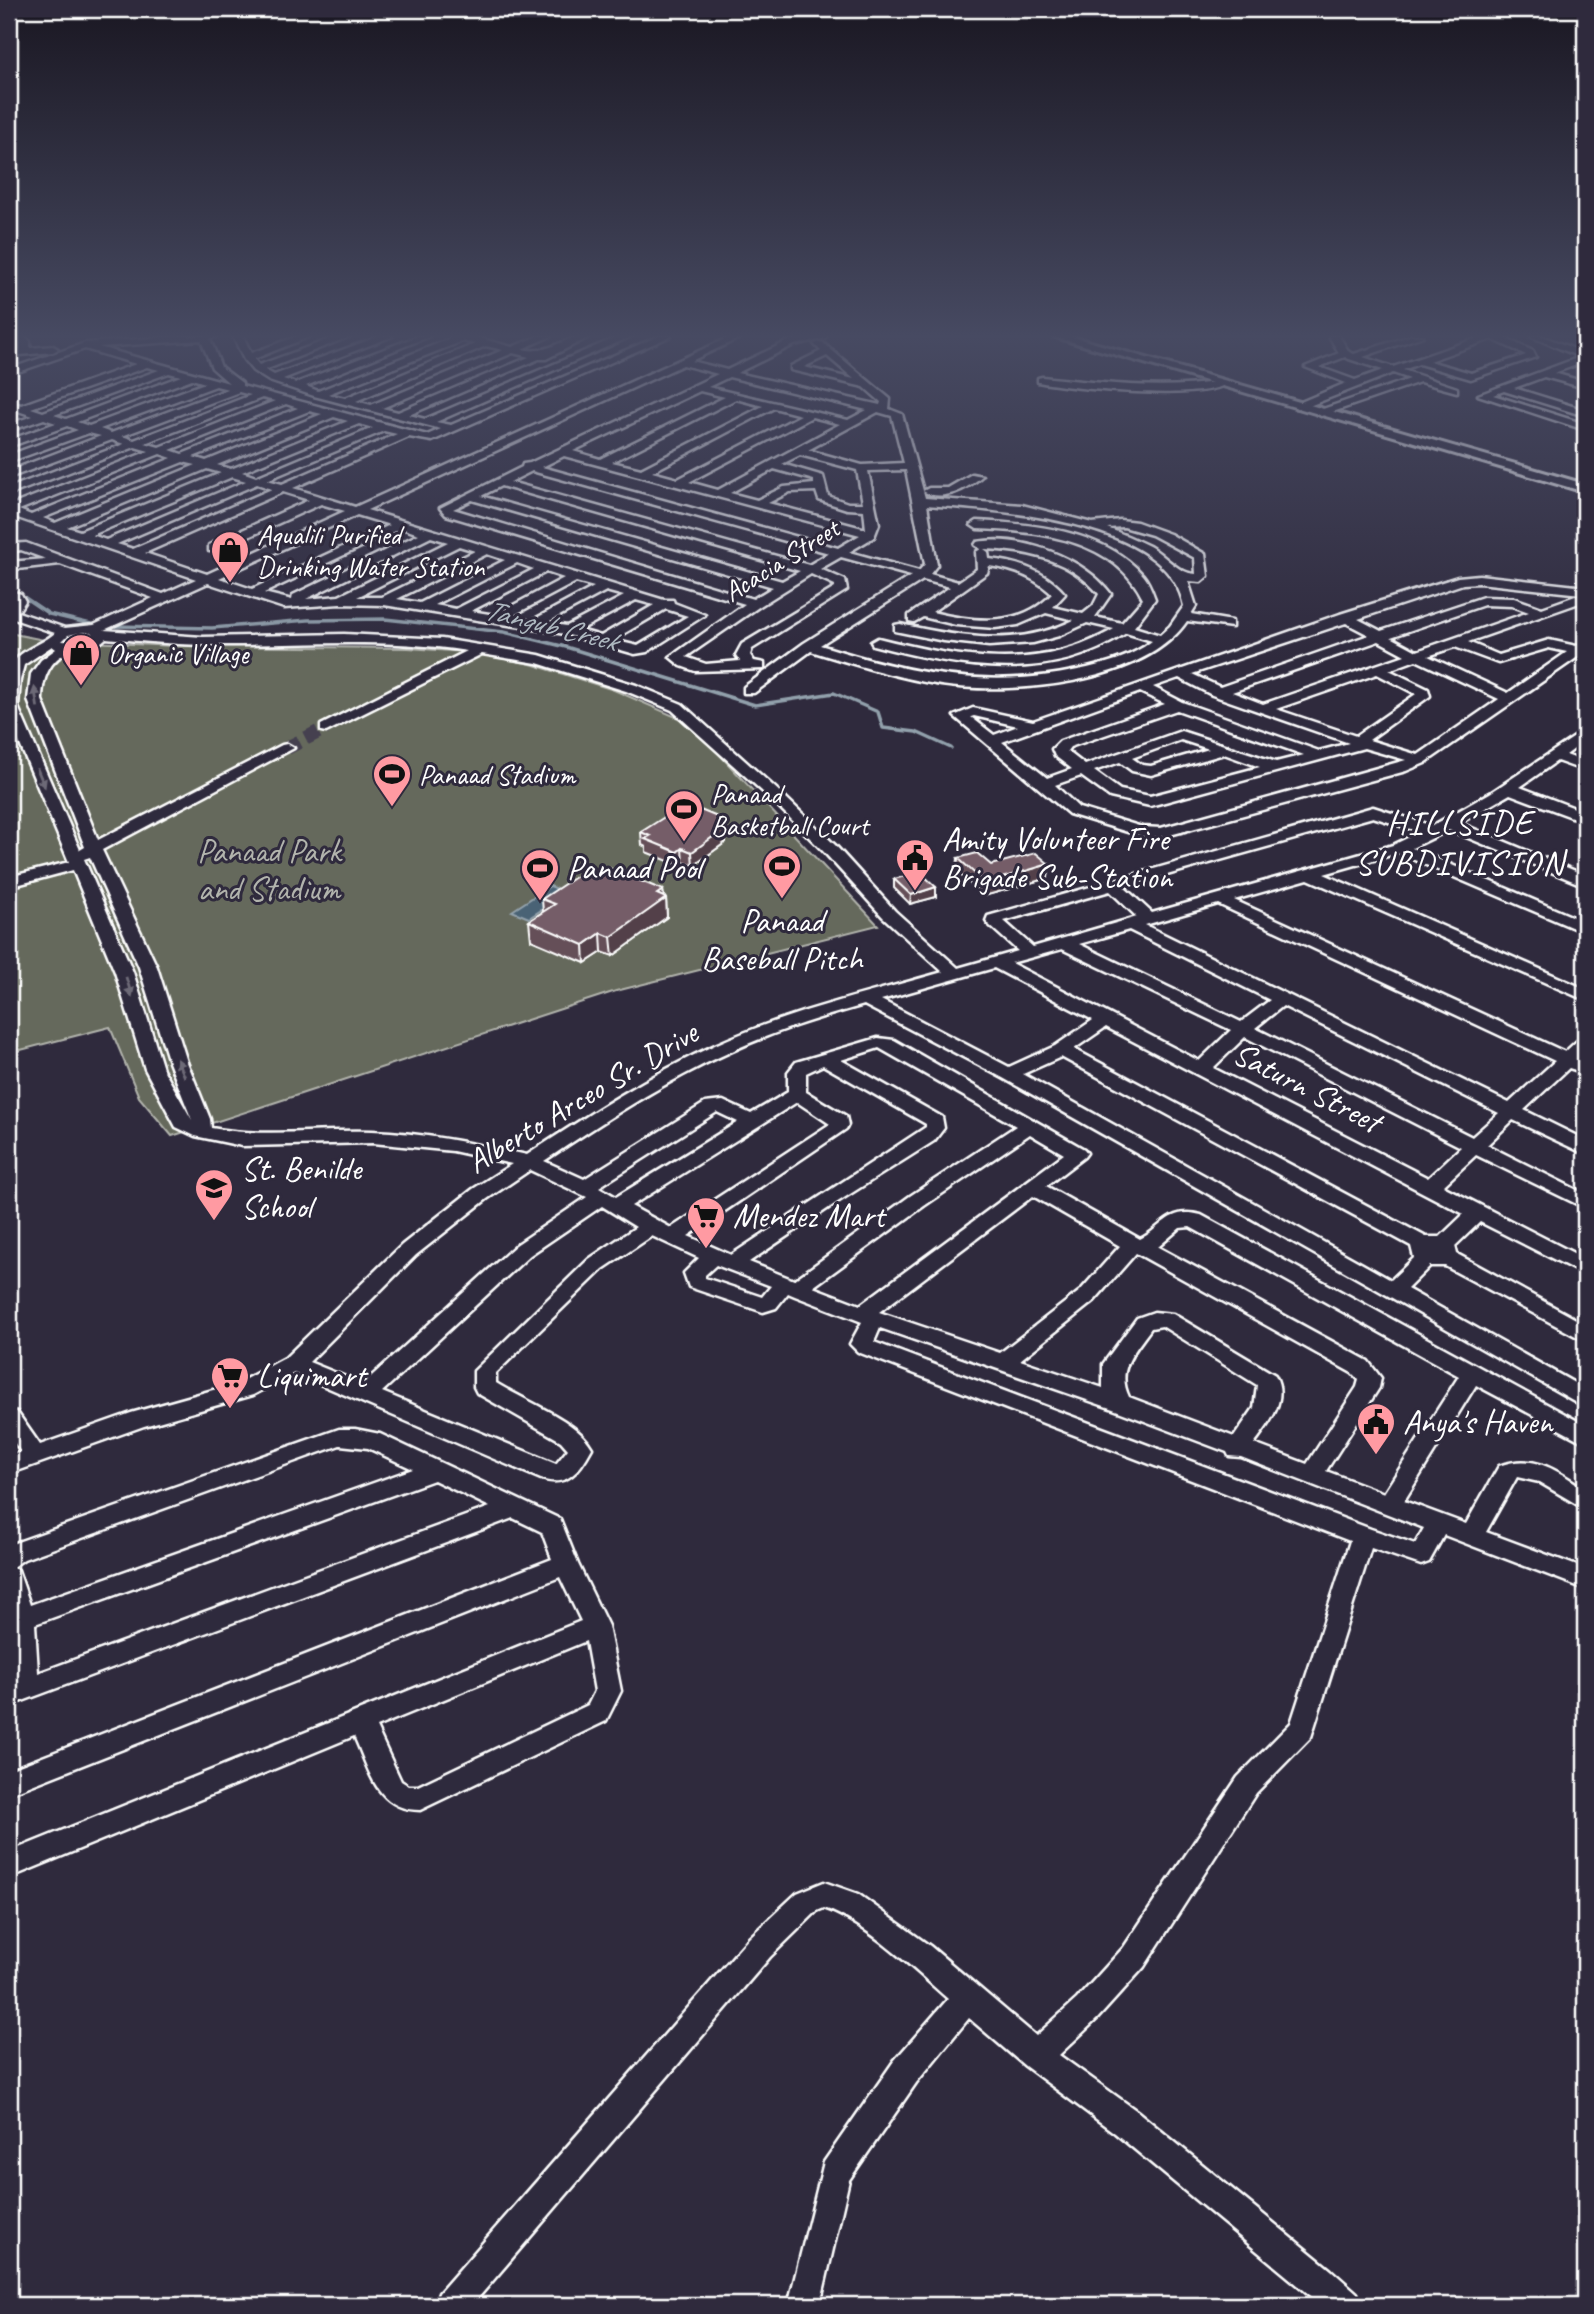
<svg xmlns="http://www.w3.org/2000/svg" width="1594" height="2314" viewBox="0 0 1594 2314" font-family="Caveat,sans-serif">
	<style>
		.green { fill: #65695b; stroke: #b2b4ad; stroke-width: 2 }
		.water { fill: #4a6274; stroke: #92a1ac; stroke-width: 2 }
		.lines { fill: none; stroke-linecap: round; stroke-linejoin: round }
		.stream { stroke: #92a1ac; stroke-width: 3.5 }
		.minor-tunnel { stroke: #443f50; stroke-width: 14; stroke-dasharray: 14 7; stroke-linecap: butt }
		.minor-casing { stroke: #fff; stroke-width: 5 }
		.major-casing { stroke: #fff; stroke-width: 6 }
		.minor { fill: #2f2a3d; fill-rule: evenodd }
		.major { fill: #2f2a3d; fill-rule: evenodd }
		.wall { fill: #655059; stroke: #fff; stroke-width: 2 }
		.shaded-wall { fill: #524148; stroke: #fff; stroke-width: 2 }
		.building { fill: #755d67; stroke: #fff; stroke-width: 2 }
		.oneway { fill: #6d6a77 }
		.labels { text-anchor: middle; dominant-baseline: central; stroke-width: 6; stroke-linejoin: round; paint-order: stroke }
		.far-poi-label { font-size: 28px; fill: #fff; stroke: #2f2a3d; text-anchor: start }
		.far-street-label { font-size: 28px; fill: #fff; stroke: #2f2a3d }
		.far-water-label { font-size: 30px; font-style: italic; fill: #aeb8c0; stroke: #2f2a3d }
		.poi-label { font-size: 33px; fill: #fff; stroke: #2f2a3d; text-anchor: start }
		.park-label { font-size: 33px; fill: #b2b4ad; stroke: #2f2a3d }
		.street-label { font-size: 33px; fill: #fff; stroke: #2f2a3d }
		.neighbourhood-label { font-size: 35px; letter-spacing: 2px; fill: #fff; stroke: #2f2a3d }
	</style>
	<rect width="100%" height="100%" fill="#2f2a3d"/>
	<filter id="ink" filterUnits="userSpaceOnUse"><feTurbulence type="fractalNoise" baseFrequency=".0143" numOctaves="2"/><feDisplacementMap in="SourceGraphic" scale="14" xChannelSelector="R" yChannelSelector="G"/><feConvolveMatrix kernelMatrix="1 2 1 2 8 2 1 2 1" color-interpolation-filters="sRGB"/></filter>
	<g filter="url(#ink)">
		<path class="green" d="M9,633l35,7 132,6 232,2 59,4 64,12 83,26 76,33 188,202 -262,66 -444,145 -33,-39 -29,-70 -101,26z"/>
		<path class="water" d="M550,886l17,7 -38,25 -17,-7z"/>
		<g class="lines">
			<g class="stream">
				<path d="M9,587l40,27 46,11"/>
				<path d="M114,626l98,2 96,-8 77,-1 119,13 62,15 189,58 79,-12 44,19 5,16 33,4 35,16"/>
			</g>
			<path class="minor-tunnel" d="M287,748l39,-20"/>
			<defs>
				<g id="minor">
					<path d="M9,336h14l7,5v7l23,-2 5,3 -5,3 -44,4v-6l11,-1v-7l-11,-2z"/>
					<path d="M181,336h37l-8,3 11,28 21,16v3l185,49 14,-6 -127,-33 -45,-15 -16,-10 -9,-11 -11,-24h10l8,17 47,-17h13l-57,23 5,6 79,-29h13l-86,34 9,5 106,-39h13l-110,43 13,4 122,-47h12l-124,50 12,5 134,-53 -2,-2h22l40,11 27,-11h12l-29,13c28,7 43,-15 69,-13l-45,23h-7l-130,56 16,4 195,-83h12l-196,86 15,3 208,-89h12l-239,105 -23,-4 -116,51 62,19 377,-171h12l-53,25 36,9 61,-29 23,-5h16l-2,2 -31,7 -57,28 143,32 1,-3 -17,-15 -73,-17v-4l30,-15 -7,-7 8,-2 68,57 -1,10 13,5 23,84 97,7 70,18 28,-3 17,2 33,12 35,20 3,22 -7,6 -13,-1 8,25 -5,8 41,7v6l-45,-6c-44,64 -176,74 -246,64 -44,-7 -88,-21 -130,-34l-57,42h-10v-6l60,-44 107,-67 -70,-19 -21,12 25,11 2,10 -95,59 -2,6 4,6 10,2v6l-69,2 -14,-5 -11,-9 75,-53 -299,-89 -6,-7 82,-41 1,-3 7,-1 188,-89 -35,-9 -316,145 297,90h9l1,3 31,12 -58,37 -12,2 -70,-20 -181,-29 -44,-1 -56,4 -76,-25 -104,47 98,7 142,-3 98,5 97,16 97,30 46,19 101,91 52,50 60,66 63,57 60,-17 -30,-27 -2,-3 2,-5 385,-109 59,19 58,-33 95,-63v11l-19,14 19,7v9l-28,-10 -37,26 65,25v10l-75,-28 -50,29 125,52v11l-136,-56 -37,18 173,74v11l-187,-80 -74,21 261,115v11l-277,-121 -74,21 331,152 14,-13 6,-1v15l-6,5 6,3v12l-16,-5 -45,42 61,30v14l-72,-34 -26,25 98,49v14l-109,-53 -33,31 142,73v16l-105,-53 -25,24 2,8 128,70v17l-140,-75h-15l-23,23 178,100v18l-582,-329 -139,-73c-46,13 -92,27 -136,48 -65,29 -125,69 -184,108l40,18 121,-76 18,-2 28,13 37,-22v-20l8,-10 82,-24 16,2 190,109 3,4 -3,4 -38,29 94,53c22,-10 28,-33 61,-24l384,210v18l-109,-58 -72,116 62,23 33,-58c35,-13 57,4 86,23v20l-46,-27 -22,-5 -31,55 99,37v20l-141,-54 -15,27 -8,3 -50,-17 -60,189 -55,56 -112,174 -47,52 -38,36 78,56 194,159 26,23 4,12h-39l-207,-172 -90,-67 -56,-48 -53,65 -67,97 -29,125h-32l36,-143 70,-101 54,-62c-32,-28 -84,-78 -124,-91l-7,3 -47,46 -298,348h-37l4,-12 311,-356 47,-44 27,-11 34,12 72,52 106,90 41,-37 47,-52 114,-170 53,-54 59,-182 -492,-189 -8,-8 12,-22 -67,-26 -7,-3 -12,15 -13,4 -74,-25 -5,-14 15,-15 -47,-22 -49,33 -107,104v10c28,18 80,36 96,65 -12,22 -24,40 -51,31l-247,-106 -41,22 -109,31 -135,48v-18l12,-4 -12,-17v-25l8,2 23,33 91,-32 107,-30 47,-25 117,-113 71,-56 39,-25 -59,-13 -80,-8 -131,3 -47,-10 -19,-9 -31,-58 -30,-97 -42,-102 -64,17v-10l60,-15 -60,-144v-49c10,-20 30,-22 46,-36l-44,-15 -2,-12 4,-5 -4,-2v-8l12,3 4,7 -7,11 47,16 29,-3 59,-27 -93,-34 -51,6v-8l37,-3 -25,-9 -12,2v-8l17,-1 137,51 33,-15 -187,-64v-9l140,-55 -14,-4 -126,48v-7l115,-44 -12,-4 -103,38v-7l92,-35 -12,-3 -80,29v-7l69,-25 -11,-4 -58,21v-7l47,-17 -12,-4 -35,12v-7l24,-8 -24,-8v-6l12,3 115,-41 -51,-15 -76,26v-6l76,-26zM201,340l11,28 17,15 -130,-36zM463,341l12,3 -130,54 -17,-4zM486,346l17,4 -132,55 -15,-4zM513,353l16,4 -131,55 -16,-4zM827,356l27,23 -50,-12zM147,367l12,3 -116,42 -12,-4zM169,373l12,3 -115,43 -12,-4zM729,377l138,33 -19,10 -140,-33zM192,379l13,4 -116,43 -12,-4zM216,386l12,3 -117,44 -11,-4zM700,391l25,6 -125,62 -27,-8zM239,392l12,3 -117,45 -12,-4zM262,398l13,3 -116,46 -14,-4zM736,399l27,7 -122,63 -29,-7zM286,404l12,4 -116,46 -12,-4zM774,408l27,7 -123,64 -26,-7zM309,411l13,3 -116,47 -13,-4zM878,412l14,4 12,47 -42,2 -54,-15zM334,417l14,4 -117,48 -14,-4zM812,417l28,7 -122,66 -29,-8zM359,424l14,4 -117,49 -14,-5zM384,431l13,3 -115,50 -15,-4zM160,454l12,4 -141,57 -12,-5zM800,455l57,15 6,33h-15l-20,-7 -5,-20 -41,-12zM564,456l296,79 -22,13 -296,-81zM183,462l13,3 -141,58 -12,-5zM207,469l14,4 -141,58 -13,-4zM774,469l40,11v4l-30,3 -27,13 -27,-7zM906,470l19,94 -6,7 -70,-19 25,-15 5,-13 -11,-53zM532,471l297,82 -20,12 -299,-83zM232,477l14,4 -140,59 -14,-5zM257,484l15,5 -139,60 -16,-5zM501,486l299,85 -18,10 -301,-85zM816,491l3,9 28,9 17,1 2,19 -98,-26 22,-11zM283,492l26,8 -100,45v6h8l104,-47 24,7 -138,63 -62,-21zM472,500l301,87 -20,12 -300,-90zM927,505c69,6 240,13 257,101l-14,20 -10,9 -26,-8 21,-28c-3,-8 -6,-17 -12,-24 -39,-45 -111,-51 -166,-54l-6,4 6,4c60,2 137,9 166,70l-21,24 -27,-6 16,-23c-27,-36 -89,-60 -134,-52l-2,3 6,4 -5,3 1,17 -19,13 -28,-8 7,-9zM357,515l33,10 -138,64 -33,-11zM1124,527l28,8 43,23 1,16c-19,-1 -31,-19 -47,-28 -14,-7 -28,-13 -42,-18zM401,528l18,6 -126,61 -1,5 -28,-7zM431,537l17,5 -109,54 -33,3zM459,546l16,5 -93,46h-25zM984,549c44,2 85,10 115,45l-6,12 -10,8 -30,-7 12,-13c-19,-23 -47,-32 -76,-35l-1,-7zM487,554l18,6 -85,43 -23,-4zM517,563l17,6 -78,40 -21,-4zM989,566c24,3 45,11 63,28 -32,34 -79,28 -120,18l55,-39zM546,572l18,6 -69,37 -24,-4zM811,574l24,11v3l-93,56 -6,11 4,6 -34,3 -20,-7 74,-51zM923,580l27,7 -41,28v6l5,1 9,-5 33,8 39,3 23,-3 28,-12 28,7c-56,28 -116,17 -174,4l-5,1v6l49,10 45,5 44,-3 26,-7 28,-13 27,6c-76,45 -156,29 -236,9l-7,4 2,3c83,22 177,40 253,-12l26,8c-20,16 -49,24 -74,29 -92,20 -170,3 -258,-25zM576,582l18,5 -63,34 -21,-4zM606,591l18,5 -57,30 -21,-3zM636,600l18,5 -53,31 -21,-6zM666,609l22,7 -50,30 -25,-6zM86,632l6,1 1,3 -13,6 -18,-1 6,-6zM106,638c32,3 65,6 97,7 88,1 176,-8 264,6l-146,74v6l5,1 156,-78 55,9 89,28 46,19 101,91 50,50 60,66 60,55c-77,22 -155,40 -228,73 -66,30 -127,70 -188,110 -51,-11 -102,-22 -155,-24 -54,-2 -107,7 -161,-3l-1,-9 -23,-57 -30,-95 -55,-117 192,-102 -7,-4 -5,1 -184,95 -56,-140c0,-20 7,-42 29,-49 13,-4 24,-2 35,-13zM52,646l4,3 -15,11 -10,14 -3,26 57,147 -5,3 -62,-143 2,-27 4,-15zM1373,817l47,15 -27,13 -241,68 -28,-26zM90,857l49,110 30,95 23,58 -29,-51 -30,-97 -49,-113zM1110,891l27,26 -104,30 -29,-26zM1218,904l337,157 -46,42 -364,-178zM1129,930l141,70 -29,22 -162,-78zM1062,949l169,81 -32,31 -188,-98zM994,968l99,52 -38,26 -46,21 -128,-67zM1283,1006l216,107 -27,24 -217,-109zM1106,1027l358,187 -24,23h-14l-352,-188zM1245,1037l216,110 -33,31 -215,-110zM879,1048l137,78 -106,70 -116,84 -45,-18 90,-61 95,-60 10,-13 -2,-11 -101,-57zM1061,1057l350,189 3,12 -23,22 -368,-206zM823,1065l103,59v3l-195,128 -43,-19 158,-107 2,-4 -2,-9 -40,-24v-19zM797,1102l33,22 -159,104 -40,-22zM717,1112l21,10 -122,75 -17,-10zM1030,1134l34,20 -204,151 -47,-18 111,-81zM530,1170l57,27 -71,48 -153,139 -54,-22 107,-107 71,-56zM1033,1196l87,50 -40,45 -80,62 -121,-41zM602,1206l34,21 -47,32 -115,112v16l3,6 84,48 7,8 -12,15 -174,-72 148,-137zM1190,1227l269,149 -75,117 -58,-22 53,-83 2,-10 -13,-17 -210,-114 22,-19zM1136,1253l216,120 7,7 -2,7 -50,77 -53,-20c14,-19 35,-44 21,-69l-102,-61 -19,-2 -17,6 -34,46v24l-83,-28 74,-59zM716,1265l55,21 -9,11 -57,-19v-3zM1162,1326l95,59 -3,23 -20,29 -105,-40c-14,-28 7,-47 22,-69zM880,1328l233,81 114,43 2,4 12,1 183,71 -9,16 -44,-15 -497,-187z"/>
					<path d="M1329,336h10l10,16 5,2 56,-18h13l-60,21 30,10 90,-31h17l33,15 3,6 -65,22 -52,-15 -16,6 54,18v4l-37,-10 -99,34 -5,-3 1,-2 93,-32 -17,-6 -89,35h-8v-4l50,-21 -41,-16 34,-14zM1492,339l34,16 -55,18 -42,-12zM1345,357l4,2 34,11 -28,10 -36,-13z"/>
					<path d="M1530,336h12l43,17v9l-31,11 31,9v6l-41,-11 -30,11 71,22v6l-81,-25 -11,4 92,29v6l-107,-35 102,-38z"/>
					<path d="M1042,377c59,6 120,14 179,4l5,3c-25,17 -154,5 -188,-2v-4z"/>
					<path d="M972,474l10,2c-14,13 -41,27 -59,15l6,-3h19z"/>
					<path d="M1479,575l106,12v14l-117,41 31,13 50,-15 27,6 9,-4v10l-160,111 -19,8 -240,65h-25l-72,-22 -115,-98 19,-8 60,13 307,-107 118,-37zM1479,583l102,11 -39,14 -28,-10 -31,-1 -102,34 -23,-12 105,-35zM1484,605l28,1 17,6 -112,39 -26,-14zM1346,623l23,12 -149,52 -28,-13zM1379,641l26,14 -142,49 -31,-12zM1455,647l43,16 51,-15 18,4 -59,41 -80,-37zM1416,660l83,39 -81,56 -49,-15 61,-44 -2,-7 -39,-19zM1377,674l39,20 -60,42 -80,-27zM1179,678l33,17 137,48 -30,8 -137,-49 -29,-15zM1140,692l25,12 -105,37 -8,8 3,7 17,13 -25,9 -45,-36zM1177,710l127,45 -28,7 -95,-31 -96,34 -18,-14 3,-4zM974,716l44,10 -24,9 -23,-18zM1181,740l28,9 -58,17 -9,-1 -10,-7zM1364,748l42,12 -245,68 -19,-1 -63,-19 -24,-23 26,-9 29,21 40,9zM1224,754l36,13 -110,29 -30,-6 -26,-19 26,-9 12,9 19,4z"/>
					<path d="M339,1429h16l25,5 180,85 18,45 30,62 13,65 -15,30 -186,89c-44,0 -50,-40 -66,-74l-345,142v-26l572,-231 -21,-44 -551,217v-24l543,-211 -10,-27 -29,-14 -504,188v-22l4,-1 -4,-68v-70zM340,1445l28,3 45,21 -383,136 -12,-35 -7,-2 13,-9zM434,1480l56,27 -452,166 -3,-49zM586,1641l9,50 -7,14 -170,81h-9l-8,-5 -25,-54z"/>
				</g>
				<path id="major" d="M1052,336h18l515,148v8z"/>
			</defs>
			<use href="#minor" class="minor-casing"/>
			<use href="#major" class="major-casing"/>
			<use href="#minor" class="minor"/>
			<use href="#major" class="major"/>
		</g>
		<g class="wall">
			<path d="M685,812l42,22 -1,1v7l-33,24 -10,-4 -5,3 -32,-13v-5l-4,-2 -1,-13z"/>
			<path d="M958,858l33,7 58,-1 -1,14 -64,18 -27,-24z"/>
			<path d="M594,878l69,12 1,7 2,1 1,19 -54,39 -11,-4 -17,11 -54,-23 -2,-19 14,-9 -1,-13z"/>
			<path d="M894,879l42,8v10l-26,7 -16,-16z"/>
		</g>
		<g class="shaded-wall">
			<path d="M727,821v13l-1,1v7l-33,24 -1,-14 27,-26z"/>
			<path d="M682,848l1,14 -5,3 -1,-13z"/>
			<path d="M1049,864l-1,14 -64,18 1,-13z"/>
			<path d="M936,887v10l-26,7 1,-9z"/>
			<path d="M663,890l1,10 2,-2 1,19 -54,39 -2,-19 46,-43z"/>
			<path d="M601,933l1,19 -17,11 -1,-18z"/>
		</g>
		<g class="building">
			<path d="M693,807l34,14 -8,5 6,2 -33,24 -10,-4 -5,4 -32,-13 5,-3 -9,-4 36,-23 8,3z"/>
			<path d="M977,853l14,12 45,-12 13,11 -64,19 -27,-25z"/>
			<path d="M609,868l54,22 -6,4 9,4 -55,39 -10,-4 -17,12 -55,-24 26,-17 -13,-5 39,-26 13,5z"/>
			<path d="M920,872l16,15 -25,8 -17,-16z"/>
		</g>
		<defs><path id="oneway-solid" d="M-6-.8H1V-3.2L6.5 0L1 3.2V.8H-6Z" transform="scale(1.75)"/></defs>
		<g class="oneway">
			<use href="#oneway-solid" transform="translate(36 697) rotate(-99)"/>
			<use href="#oneway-solid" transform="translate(41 778) rotate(67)"/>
			<use href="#oneway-solid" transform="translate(129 987) rotate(73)"/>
			<use href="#oneway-solid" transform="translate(181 1068) rotate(-113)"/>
		</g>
	</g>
	<linearGradient id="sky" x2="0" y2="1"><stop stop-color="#1a1722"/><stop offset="0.51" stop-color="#474a62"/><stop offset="1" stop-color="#474a62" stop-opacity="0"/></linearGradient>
	<rect width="1594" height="659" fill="url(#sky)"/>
	<defs>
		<symbol id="shop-pin" viewBox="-11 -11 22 30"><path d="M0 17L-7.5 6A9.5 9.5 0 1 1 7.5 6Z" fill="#ff9aa2" stroke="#2f2a3d"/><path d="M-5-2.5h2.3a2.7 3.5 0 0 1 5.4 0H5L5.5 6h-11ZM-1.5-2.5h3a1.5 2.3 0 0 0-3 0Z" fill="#111"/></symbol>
		<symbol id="stadium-pin" viewBox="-11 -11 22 30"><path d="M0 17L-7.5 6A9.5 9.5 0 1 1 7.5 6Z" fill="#ff9aa2" stroke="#2f2a3d"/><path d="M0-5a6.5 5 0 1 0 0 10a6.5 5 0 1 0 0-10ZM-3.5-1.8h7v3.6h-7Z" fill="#111"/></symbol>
		<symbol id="civic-pin" viewBox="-11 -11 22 30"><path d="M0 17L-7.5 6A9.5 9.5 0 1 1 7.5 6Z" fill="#ff9aa2" stroke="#2f2a3d"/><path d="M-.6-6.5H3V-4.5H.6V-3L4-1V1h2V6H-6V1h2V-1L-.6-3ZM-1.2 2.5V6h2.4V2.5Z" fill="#111"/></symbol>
		<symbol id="school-pin" viewBox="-11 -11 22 30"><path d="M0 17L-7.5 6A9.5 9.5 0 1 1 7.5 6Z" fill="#ff9aa2" stroke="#2f2a3d"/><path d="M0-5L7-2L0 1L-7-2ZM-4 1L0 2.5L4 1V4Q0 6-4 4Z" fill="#111"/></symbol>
		<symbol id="supermarket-pin" viewBox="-11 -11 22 30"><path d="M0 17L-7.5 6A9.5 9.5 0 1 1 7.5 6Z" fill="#ff9aa2" stroke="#2f2a3d"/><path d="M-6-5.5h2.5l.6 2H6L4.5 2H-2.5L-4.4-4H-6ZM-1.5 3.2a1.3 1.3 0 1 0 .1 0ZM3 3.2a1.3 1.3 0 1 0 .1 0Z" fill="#111"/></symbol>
	</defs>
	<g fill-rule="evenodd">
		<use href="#shop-pin" x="208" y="528" width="44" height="60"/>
		<use href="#shop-pin" x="59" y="631" width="44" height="60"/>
		<use href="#stadium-pin" x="370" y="752" width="44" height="60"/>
		<use href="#stadium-pin" x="662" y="787" width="44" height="60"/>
		<use href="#civic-pin" x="893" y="836" width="44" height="60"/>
		<use href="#stadium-pin" x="760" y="844" width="44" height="60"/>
		<use href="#stadium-pin" x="518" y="846" width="44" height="60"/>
		<use href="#school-pin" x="192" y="1166" width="44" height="60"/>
		<use href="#supermarket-pin" x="684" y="1194" width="44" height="60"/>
		<use href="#supermarket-pin" x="208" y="1354" width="44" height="60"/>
		<use href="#civic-pin" x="1354" y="1400" width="44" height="60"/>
	</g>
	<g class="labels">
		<g class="far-poi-label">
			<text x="257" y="534">Aqualili Purified<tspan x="257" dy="32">Drinking Water Station</tspan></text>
			<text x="108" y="653">Organic Village</text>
			<text x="419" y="774">Panaad Stadium</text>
			<text x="711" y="793">Panaad<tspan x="711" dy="32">Basketball Court</tspan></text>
		</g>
		<g class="far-street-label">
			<text transform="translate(781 560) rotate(-32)">Acacia Street</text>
		</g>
		<g class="far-water-label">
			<text transform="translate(551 625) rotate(14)">Tangub Creek</text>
		</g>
		<g class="poi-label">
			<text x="942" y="839">Amity Volunteer Fire<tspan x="942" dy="38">Brigade Sub-Station</tspan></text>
			<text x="567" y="868">Panaad Pool</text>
			<text x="782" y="921" text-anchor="middle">Panaad<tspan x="782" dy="38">Baseball Pitch</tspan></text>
			<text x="241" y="1169">St. Benilde<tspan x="241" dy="38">School</tspan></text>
			<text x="733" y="1216">Mendez Mart</text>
			<text x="257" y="1376">Liquimart</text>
			<text x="1403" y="1422">Anya's Haven</text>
		</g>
		<g class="park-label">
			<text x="269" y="851">Panaad Park<tspan x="269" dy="38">and Stadium</tspan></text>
		</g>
		<g class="street-label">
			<text transform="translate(1307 1087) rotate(27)">Saturn Street</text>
			<text transform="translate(582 1097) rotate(-31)">Alberto Arceo Sr. Drive</text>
		</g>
		<g class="neighbourhood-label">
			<text x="1460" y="822">HILLSIDE<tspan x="1460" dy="40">SUBDIVISION</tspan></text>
		</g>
	</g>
	<rect width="1594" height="2314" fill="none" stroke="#2f2a3d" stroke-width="35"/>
	<rect x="18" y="18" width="1559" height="2279" fill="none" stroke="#fff" stroke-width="2.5" filter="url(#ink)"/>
</svg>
